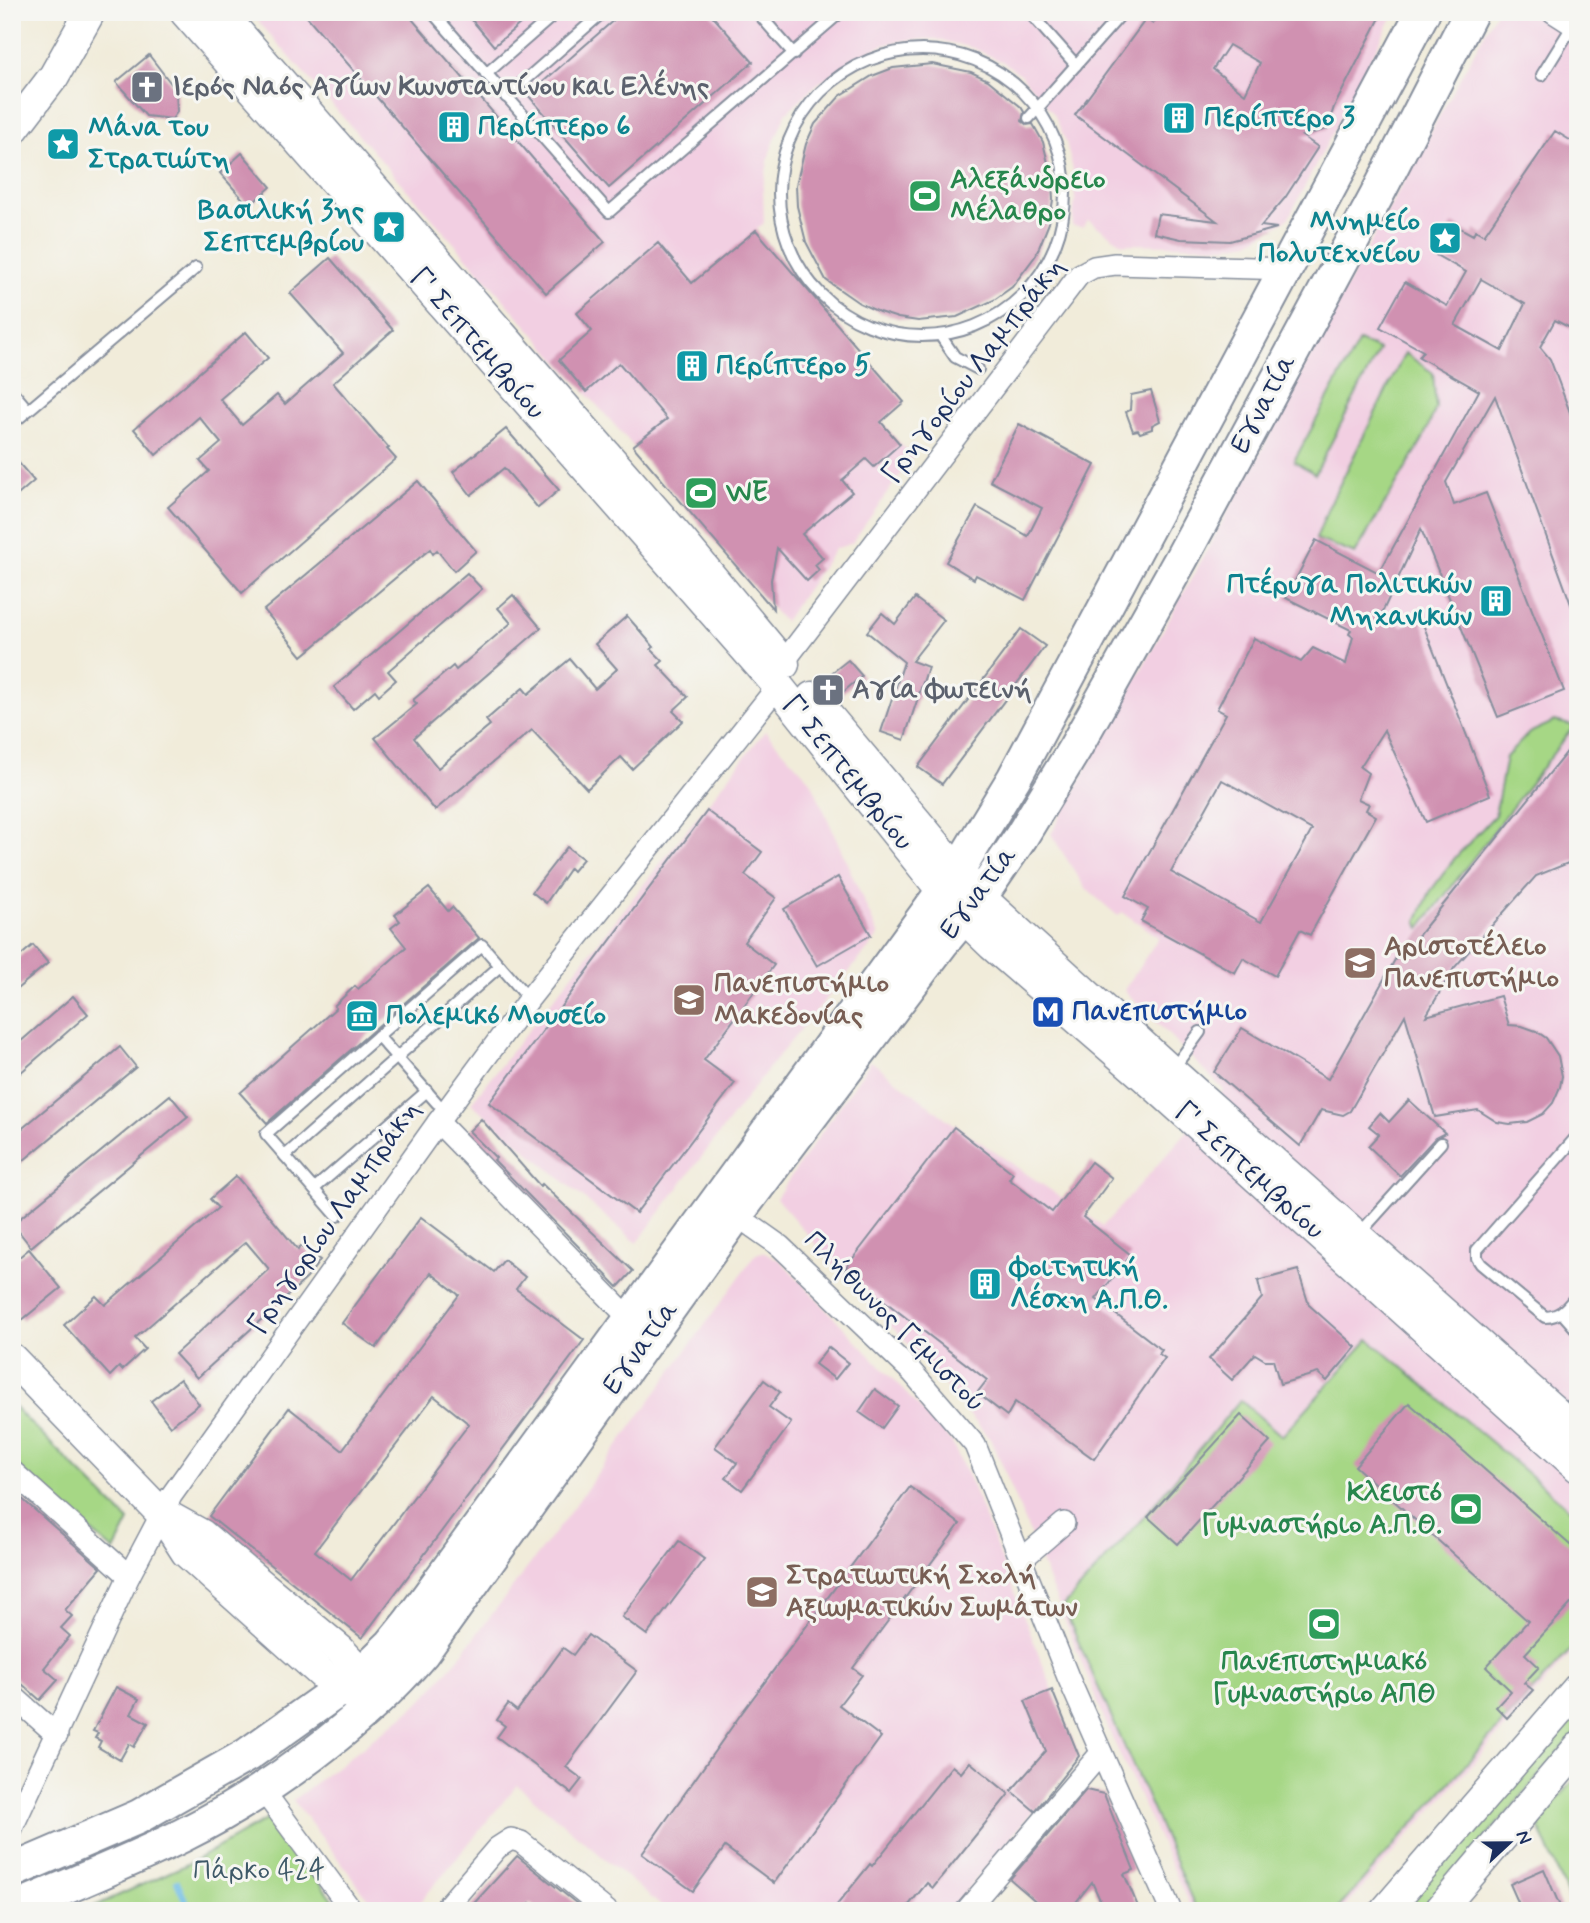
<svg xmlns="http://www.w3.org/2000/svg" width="1590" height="1923" viewBox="0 0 1590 1923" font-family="Mynerve,sans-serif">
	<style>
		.built { fill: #f2cfe2 }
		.green { fill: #a6d785; stroke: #608372; stroke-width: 2 }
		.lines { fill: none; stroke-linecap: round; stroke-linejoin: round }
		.stream { stroke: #69bae4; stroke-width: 6 }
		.building { fill: #d091b1; fill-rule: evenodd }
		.lane-casing { stroke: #868e9c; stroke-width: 14 }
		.street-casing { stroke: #868e9c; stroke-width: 24 }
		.secondary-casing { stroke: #868e9c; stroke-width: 33 }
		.primary-casing { stroke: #868e9c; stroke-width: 37 }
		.lane { stroke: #fff; stroke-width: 10 }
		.street { stroke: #fff; stroke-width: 21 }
		.secondary { stroke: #fff; stroke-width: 30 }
		.primary { stroke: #fff; stroke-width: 33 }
		.labels { text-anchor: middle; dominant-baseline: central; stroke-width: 6; stroke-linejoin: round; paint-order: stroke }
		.worship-label { font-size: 28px; font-weight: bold; fill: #5b616d; stroke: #f6f6f2; text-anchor: start }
		.culture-label { font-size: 28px; font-weight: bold; fill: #0d838f; stroke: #f6f6f2; text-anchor: start }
		.leisure-label { font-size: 28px; font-weight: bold; fill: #27864d; stroke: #f6f6f2; text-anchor: start }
		.street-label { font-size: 28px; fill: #1b2f5e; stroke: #f6f6f2 }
		.education-label { font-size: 28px; font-weight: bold; fill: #785e54; stroke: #f6f6f2; text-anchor: start }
		.transit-label { font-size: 28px; font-weight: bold; fill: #164399; stroke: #f6f6f2; text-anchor: start }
		.park-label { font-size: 28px; fill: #3e5968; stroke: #f6f6f2 }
	</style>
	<rect width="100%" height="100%" fill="#f6f6f2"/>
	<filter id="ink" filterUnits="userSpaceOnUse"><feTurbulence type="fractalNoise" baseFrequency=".0143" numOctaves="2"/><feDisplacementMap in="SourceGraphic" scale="14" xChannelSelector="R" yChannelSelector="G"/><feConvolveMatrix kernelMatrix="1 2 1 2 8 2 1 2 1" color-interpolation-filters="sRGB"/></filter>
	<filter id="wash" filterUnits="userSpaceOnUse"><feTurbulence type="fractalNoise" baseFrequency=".00686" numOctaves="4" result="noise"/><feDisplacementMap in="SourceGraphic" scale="28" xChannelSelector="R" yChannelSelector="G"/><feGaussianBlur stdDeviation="1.57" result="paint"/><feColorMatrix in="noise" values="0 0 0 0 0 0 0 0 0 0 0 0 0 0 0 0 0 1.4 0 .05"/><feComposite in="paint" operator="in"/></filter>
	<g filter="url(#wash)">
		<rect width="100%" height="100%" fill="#f1ecda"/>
		<g class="built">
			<path d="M250,12h1145l-107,207 -39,23 -21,4 -105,-2 -35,-24 -5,7 -11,-1 3,-26 -2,-30 -7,-28 -12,-28 -33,-39 -18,-13 -30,-14 -38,-9 -28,1 -24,5 -25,12 -41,27 -31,29 -16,39 -7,35 1,36 -8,7 148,172 -22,20 18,22 14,11 -62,88 -17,6 -51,73 -151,-176z"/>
			<path d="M1496,12h82v1634l-236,265h-150l-81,-176 -110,-273 -11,-23 -74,-87 -72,-75 -68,-79 95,-137 77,59 155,106 121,-136 -100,-100 35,-53 -37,-25 -4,4 -33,-28 -34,-54 211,-384 80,-155z"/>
			<path d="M765,731l46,50 68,155 -108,129 -134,178 -166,-140z"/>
			<path d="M762,1252l18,8 171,181 21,44 107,271 -130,155h-282l-150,-126 -104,126h-35l-85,-111 110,-84 19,-16 31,-35 112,-146 191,-265z"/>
		</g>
		<g class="green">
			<path d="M1359,341l20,9 -64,124 -21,-13z"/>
			<path d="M1405,353l28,20 3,35 -14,33 -67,113 -39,-15 12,-31z"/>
			<path d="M1555,721l19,5 -154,202 -3,-7 13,-29 25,-34 40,-43 11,-58 23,-24z"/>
			<path d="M1369,1339l209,177v126l-71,76 -171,193h-139l-134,-304 80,-89 97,-118 42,36z"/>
			<path d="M12,1405l117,116 -15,30 -102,-87z"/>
			<path d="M1578,1704v25l-4,6 -151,176h-24z"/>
			<path d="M1578,1776v135h-4l-37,-89z"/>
			<path d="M271,1817l70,94h-257l108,-49z"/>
		</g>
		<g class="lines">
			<path class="stream" d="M177,1882l13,29"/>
		</g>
		<g id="blocks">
			<g class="building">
				<path d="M303,12h103l199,230 -59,51z"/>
				<path d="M465,12h69l-40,34z"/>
				<path d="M623,12h86l44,50 -144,126 -81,-93z"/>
				<path d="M1160,12h223l-49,95 -7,22 -25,7 16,11 -33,51 -24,28 16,2 -47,13 -49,-2 -27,-6 4,-19 59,7 -142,-106 71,-96 7,5zM1229,45l31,18 -15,31 -32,-25z"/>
				<path d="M149,55l27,35 1,22 -5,7 -26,-3 -30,-34z"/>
				<path d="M932,64l39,8 17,8 33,27 3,5 -2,9 5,4 6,-1 10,18 9,38 1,20 -4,23 -13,32 -24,32 -18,13 -37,17 -39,4 -20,-3 -19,-6 -20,-9 -33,-23 -20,-38 -9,-36 -1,-21 10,-41 9,-20 25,-28 32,-20 21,-8z"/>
				<path d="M1555,131l23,14v187l-23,-12 -15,27 10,12 28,75v184h-2l-81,-222 -49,86 8,23 32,-12 78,198 -66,26 -77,-188 -40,86 21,11 19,-7 69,176 -64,27 -42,-92 -24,37 8,6 -10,26 11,5 -3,6 10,6 -66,119 -10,-5 -25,46 -32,-18 -8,15 -94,-52 7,-12 -23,-13 101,-182 -9,-5 37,-71 47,24 12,-14 33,16 7,-27 -4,-3 2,-4 -65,-32 30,-58 63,33 100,-182 -60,-34 4,-6 -43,-24 25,-45 42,24 19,-34 -30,-17 17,-31 20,11 2,-5 9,5zM1481,279l44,25 -23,47 -47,-26zM1222,780l90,50 -51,92 -90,-50z"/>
				<path d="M242,153l29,34 -22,19 -29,-33z"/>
				<path d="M756,230l148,172 -23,20 19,22 -26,23 -8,-8 -24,21 10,12 -50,42 21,24 -8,7 4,5 -12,11 -30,-33 -6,32 2,29 -140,-163 34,-27 -48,-56 -33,29 -27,-32 33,-29 -15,-18 81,-70 34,40z"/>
				<path d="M330,258l63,72 -60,53 56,65 -2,1 9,10 -154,134 -74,-86 41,-36 -9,-10 21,-18 -22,-26 -43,38 -22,-26 112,-97 22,26 -48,41 22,26 35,-30 8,9 58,-51 -53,-60z"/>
				<path d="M1151,391l9,30 -8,4v4l-12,4 -2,-3 -5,1 -7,-19 4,-2 1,-15z"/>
				<path d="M1019,424l76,41 -70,135 -49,-25 -2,4 -28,-17 31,-55 51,29 14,-28 -52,-27z"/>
				<path d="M506,429l53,61 -21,18 -34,-40 -33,27 -18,-23z"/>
				<path d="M12,455l22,26 -22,19z"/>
				<path d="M418,481l58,70 -22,20 -17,-21 -4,4 -3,-5 -128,107 -38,-46z"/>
				<path d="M467,573l15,16 -94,82 8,9 -17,15 -4,-5 -22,19 -19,-22z"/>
				<path d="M513,595l28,33 -127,110 24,30 52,-43 -4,-5 37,-32 5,6 42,-35 25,30 22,-20 -22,-25 32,-28 27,31 -3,2 12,12 -5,4 30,32 -15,14 10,10 -51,48 -11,-12 -34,32 -55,-59 -97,80 -60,-72 42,-34 -4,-4 40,-34 3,4 55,-47 -13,-15z"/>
				<path d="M915,598l29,22 -32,41 16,6 -24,73 -23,-8 23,-70 -37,-30 15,-19 13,11z"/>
				<path d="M1021,629l24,17 -103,138 -24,-17z"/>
				<path d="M848,660l14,16 -26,22 -16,-16z"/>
				<path d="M1578,738v121l-42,17 -82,92 -28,48 74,-20 9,29 13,1 14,5 10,7 12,18 4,20 -2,11 -7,16 -10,11 -16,8 -17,2 -13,-2 -19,-12 -43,7 -30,-102 -55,96 -7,4 -22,-5 -21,36 -86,-74 28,-44 86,51 73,-130 4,3z"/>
				<path d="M707,811l55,41 -17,23 31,23 -32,44 30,23 -70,95 31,23 -99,130 -147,-110z"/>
				<path d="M567,847l16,12 -10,12 -3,-3 -24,35 -14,-11z"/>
				<path d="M838,877l33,58 -54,31 -33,-57z"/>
				<path d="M429,888l19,23 4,-4 27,31 -212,185 -27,-30 96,-85 -2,-2 21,-20 3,3 48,-42 -15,-19 9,-7 -5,-6z"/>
				<path d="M33,945l15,18 -36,30v-30z"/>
				<path d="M73,996l15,18 -76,66v-31z"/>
				<path d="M120,1047l16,20 -124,103v-33z"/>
				<path d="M170,1095l18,22 -157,130 -18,-23z"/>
				<path d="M1409,1100l36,33 -10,5 -35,38 -32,-30 11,-12 -10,-8 11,-13 9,9z"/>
				<path d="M481,1119l59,67 2,-2 91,87 -15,16 -124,-127 2,-2 -27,-27z"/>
				<path d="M954,1127l59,46 -4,6 43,33 39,-50 21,16 -29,39 48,38 -35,44 66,51 -3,4 6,4 -71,101 -79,-57 -8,14 -30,-23 10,-13 -143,-110z"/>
				<path d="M236,1176l62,74 2,-4 20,14 -13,18 -110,100 -22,-24 94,-85 -23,-27 -111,96 10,11 -23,21 -3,-3 -9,9 -46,-51 32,-29 9,9 113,-97 -8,-9z"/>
				<path d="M421,1217l73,55 10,-12 21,17 -9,12 68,51 -222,298 -153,-122 80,-108 53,42 117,-155 -28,-22 -55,75 -34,-25zM434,1396l35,28 -118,156 -36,-29z"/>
				<path d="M29,1249l32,39 -39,32 -10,-12v-45z"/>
				<path d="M1298,1270l11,35 47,42 -29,34 -9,-8 -38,11 -7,-24h-8l-10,-6 -23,26 -23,-21 53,-61 -4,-17z"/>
				<path d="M828,1347l20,16 -13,16 -20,-15z"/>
				<path d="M180,1379l19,25 -29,22 -19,-25z"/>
				<path d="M764,1380l16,12 -11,15 22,16 -49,67 -16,-12 11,-15 -22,-16z"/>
				<path d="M875,1389l23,17 -16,22 -23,-16z"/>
				<path d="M1409,1403l169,149v44l-53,58 14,13 -15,16 9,7 -26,28 -11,-11 15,-16 -25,-24 42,-46 -173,-155z"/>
				<path d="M1241,1415l29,27 -92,102 -30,-27z"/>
				<path d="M910,1487l50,37 -107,144 9,7 -23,30 42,32 -107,146 -49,-36 -32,44 -51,-37 99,-140z"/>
				<path d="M12,1490l89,78 -36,42 7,6 -11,12 9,8 -26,32 14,12 -18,20 -28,-25z"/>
				<path d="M679,1541l25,18 -57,76 -25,-18z"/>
				<path d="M588,1635l49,36 -71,96 16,12 -11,14 -74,-56 8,-11 -8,-6 11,-16 9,7 46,-63 10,7z"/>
				<path d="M116,1687l23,12 -8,15 17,9 -14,24 -5,-3 -9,16 -22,-13 3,-6 -6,-3 3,-5 -5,-2z"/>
				<path d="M1052,1690l27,66 -44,55 -24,-20 35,-40 -21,-50z"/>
				<path d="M970,1762l39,32 -76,94 -6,-5 -23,28h-72l38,-47 2,2 80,-100 9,7z"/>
				<path d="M1086,1790l18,4 30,76 -10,4 16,37h-35l-13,-29 -23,29h-22l-37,-32z"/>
				<path d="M517,1856l69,55h-47l-9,-8 -7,8h-56z"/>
				<path d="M1544,1869l18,42h-40l-12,-27z"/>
			</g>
		</g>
	</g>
	<g filter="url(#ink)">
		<use href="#blocks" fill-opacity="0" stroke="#868e9c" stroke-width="2"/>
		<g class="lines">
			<defs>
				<g id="lane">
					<path d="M432,12l177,200 232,-200"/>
					<path d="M757,12l37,42"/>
					<path d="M1029,12l47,53"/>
					<circle cx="922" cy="193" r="143"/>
					<path d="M486,74l71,-62"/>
					<path d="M1542,75l31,-50"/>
					<path d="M506,97l97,-85"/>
					<path d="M1029,118l94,-106"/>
					<path d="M940,335l15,22 23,12"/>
					<path d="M12,391l16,19"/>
					<path d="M12,424l184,-156"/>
					<path d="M378,1036l59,67"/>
					<path d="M1173,1069l27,-37"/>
					<path d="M1578,1135l-101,115v8l4,6 64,53c16,0 23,-11 33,-23"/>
					<path d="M285,1156l215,-190"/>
					<path d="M314,1189l113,-98"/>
					<path d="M337,1216l-71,-82 216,-189 47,54"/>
					<path d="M1359,1234l82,-91"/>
					<path d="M1562,1313l16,18"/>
				</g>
				<g id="street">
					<path d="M1553,12l25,16"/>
					<path d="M783,663l296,-388 15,-8 21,-3 170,5"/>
					<path d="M438,1122l192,197"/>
					<path d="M736,1215l44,31 132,126 63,73 93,232 103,234"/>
					<path d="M12,1471l117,105"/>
					<path d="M1021,1560l43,-37"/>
					<path d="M12,1695l45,40"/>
					<path d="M262,1789l90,122"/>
					<path d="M12,1828l117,-252 42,-80 267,-374 91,-123 249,-313"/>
					<path d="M443,1911l54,-63 14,-9 10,3 86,69"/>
					<path d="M966,1911l135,-158"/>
				</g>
				<g id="secondary">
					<path d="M185,12l593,674 185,231 29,28 163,141 423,381"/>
					<path d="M220,12l461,528 103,124"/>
					<path d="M12,131l42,-55 36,-64"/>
					<path d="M812,697l168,200 191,174 407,361"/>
					<path d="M12,1359l149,154 25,39 154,138 22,8"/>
					<path d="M164,1514l38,21 138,115 15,16 17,30"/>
					<path d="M1385,1911l193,-223"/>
					<path d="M1439,1911l139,-163"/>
				</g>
				<g id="primary">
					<path d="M12,1871l126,-54 109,-62 114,-81 31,-30 17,-21 548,-751 57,-94 409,-766"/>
					<path d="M12,1910c57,-25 115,-47 171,-75 86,-43 178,-110 240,-183l313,-437 205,-271 39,-47 41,-60 54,-89 106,-189 195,-362 95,-185"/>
				</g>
			</defs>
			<use href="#lane" class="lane-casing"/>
			<use href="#street" class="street-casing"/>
			<use href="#secondary" class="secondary-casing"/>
			<use href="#primary" class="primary-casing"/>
			<use href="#lane" class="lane"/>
			<use href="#street" class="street"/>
			<use href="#secondary" class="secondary"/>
			<use href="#primary" class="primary"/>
		</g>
	</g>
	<defs>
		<symbol id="church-square" viewBox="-11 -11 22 22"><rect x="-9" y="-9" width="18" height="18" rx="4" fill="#6b7280" stroke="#f6f6f2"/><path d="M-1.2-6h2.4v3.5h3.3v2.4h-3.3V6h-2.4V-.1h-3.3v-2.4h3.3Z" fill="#fff"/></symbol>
		<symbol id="building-square" viewBox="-11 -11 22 22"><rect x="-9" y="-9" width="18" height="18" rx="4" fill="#0f9aa8" stroke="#f6f6f2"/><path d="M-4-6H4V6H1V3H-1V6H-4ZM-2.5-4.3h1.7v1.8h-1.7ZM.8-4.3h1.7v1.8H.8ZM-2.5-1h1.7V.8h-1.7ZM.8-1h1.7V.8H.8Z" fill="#fff"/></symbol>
		<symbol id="sight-square" viewBox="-11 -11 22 22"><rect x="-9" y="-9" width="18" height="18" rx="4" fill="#0f9aa8" stroke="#f6f6f2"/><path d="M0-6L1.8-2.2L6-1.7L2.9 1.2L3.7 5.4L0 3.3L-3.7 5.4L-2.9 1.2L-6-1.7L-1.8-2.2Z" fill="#fff"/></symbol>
		<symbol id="stadium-square" viewBox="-11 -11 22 22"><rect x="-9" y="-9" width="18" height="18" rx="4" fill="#2e9e5b" stroke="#f6f6f2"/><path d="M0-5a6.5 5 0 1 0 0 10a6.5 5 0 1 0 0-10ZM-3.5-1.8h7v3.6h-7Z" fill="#fff"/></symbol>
		<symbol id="university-square" viewBox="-11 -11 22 22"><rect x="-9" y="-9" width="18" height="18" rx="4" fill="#8d6e63" stroke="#f6f6f2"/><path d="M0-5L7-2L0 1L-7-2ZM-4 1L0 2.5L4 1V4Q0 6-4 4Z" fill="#fff"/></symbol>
		<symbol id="metro-square" viewBox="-11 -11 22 22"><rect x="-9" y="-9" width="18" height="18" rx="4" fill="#1a4fb4" stroke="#f6f6f2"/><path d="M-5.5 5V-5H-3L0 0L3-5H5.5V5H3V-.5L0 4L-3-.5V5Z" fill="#fff"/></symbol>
		<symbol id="museum-square" viewBox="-11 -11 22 22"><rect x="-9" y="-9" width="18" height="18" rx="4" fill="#0f9aa8" stroke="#f6f6f2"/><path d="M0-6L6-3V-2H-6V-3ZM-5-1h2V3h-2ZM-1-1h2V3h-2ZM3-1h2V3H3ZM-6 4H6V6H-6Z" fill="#fff"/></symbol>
	</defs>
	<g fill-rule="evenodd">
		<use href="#church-square" x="128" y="68" width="38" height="38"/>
		<use href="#building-square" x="1160" y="99" width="38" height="38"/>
		<use href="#building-square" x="435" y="108" width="38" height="38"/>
		<use href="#sight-square" x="44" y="125" width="38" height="38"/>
		<use href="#stadium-square" x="906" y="177" width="38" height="38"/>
		<use href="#sight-square" x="370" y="208" width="38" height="38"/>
		<use href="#sight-square" x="1426" y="219" width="38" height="38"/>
		<use href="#building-square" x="673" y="347" width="38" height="38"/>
		<use href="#stadium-square" x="682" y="474" width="38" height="38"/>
		<use href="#building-square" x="1477" y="582" width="38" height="38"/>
		<use href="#church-square" x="809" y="671" width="38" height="38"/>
		<use href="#university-square" x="1341" y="944" width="38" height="38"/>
		<use href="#university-square" x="670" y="981" width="38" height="38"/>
		<use href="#metro-square" x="1029" y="993" width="38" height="38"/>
		<use href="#museum-square" x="343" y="997" width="38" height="38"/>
		<use href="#building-square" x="966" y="1265" width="38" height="38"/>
		<use href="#stadium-square" x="1447" y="1490" width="38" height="38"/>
		<use href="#university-square" x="743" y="1573" width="38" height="38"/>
		<use href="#stadium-square" x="1305" y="1605" width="38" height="38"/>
	</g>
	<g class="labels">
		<g class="worship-label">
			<text x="172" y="87">Ιερός Ναός Αγίων Κωνσταντίνου και Ελένης</text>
			<text x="852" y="690">Αγία Φωτεινή</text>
		</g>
		<g class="culture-label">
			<text x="1204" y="118">Περίπτερο 3</text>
			<text x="478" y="127">Περίπτερο 6</text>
			<text x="88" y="128">Μάνα του<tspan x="88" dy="32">Στρατιώτη</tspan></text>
			<text x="364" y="211" text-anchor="end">Βασιλική 3ης<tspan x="364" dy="32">Σεπτεμβρίου</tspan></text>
			<text x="1420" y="222" text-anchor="end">Μνημείο<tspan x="1420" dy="32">Πολυτεχνείου</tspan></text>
			<text x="716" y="366">Περίπτερο 5</text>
			<text x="1472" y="585" text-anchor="end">Πτέρυγα Πολιτικών<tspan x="1472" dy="32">Μηχανικών</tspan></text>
			<text x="386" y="1016">Πολεμικό Μουσείο</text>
			<text x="1010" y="1268">Φοιτητική<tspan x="1010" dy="32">Λέσχη Α.Π.Θ.</tspan></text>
		</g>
		<g class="leisure-label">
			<text x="950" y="180">Αλεξάνδρειο<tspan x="950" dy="32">Μέλαθρο</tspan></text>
			<text x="726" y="493">WE</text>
			<text x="1442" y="1493" text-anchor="end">Κλειστό<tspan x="1442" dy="32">Γυμναστήριο Α.Π.Θ.</tspan></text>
			<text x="1324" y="1662" text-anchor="middle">Πανεπιστημιακό<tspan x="1324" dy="32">Γυμναστήριο ΑΠΘ</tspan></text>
		</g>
		<g class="street-label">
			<text transform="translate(477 344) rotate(49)">Γ' Σεπτεμβρίου</text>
			<text transform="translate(974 371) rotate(-52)">Γρηγορίου Λαμπράκη</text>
			<text transform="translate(1264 404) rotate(-62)">Εγνατία</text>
			<text transform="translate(847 773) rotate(51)">Γ' Σεπτεμβρίου</text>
			<text transform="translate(979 893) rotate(-53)">Εγνατία</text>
			<text transform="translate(1249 1171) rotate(42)">Γ' Σεπτεμβρίου</text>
			<text transform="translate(335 1218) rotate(-55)">Γρηγορίου Λαμπράκη</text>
			<text transform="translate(894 1322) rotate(45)">Πλήθωνος Γεμιστού</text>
			<text transform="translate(641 1348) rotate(-54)">Εγνατία</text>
		</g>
		<g class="education-label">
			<text x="1384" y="947">Αριστοτέλειο<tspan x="1384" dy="32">Πανεπιστήμιο</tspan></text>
			<text x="714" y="984">Πανεπιστήμιο<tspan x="714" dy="32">Μακεδονίας</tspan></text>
			<text x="786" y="1576">Στρατιωτική Σχολή<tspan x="786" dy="32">Αξιωματικών Σωμάτων</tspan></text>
		</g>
		<g class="transit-label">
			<text x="1072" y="1012">Πανεπιστήμιο</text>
		</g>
		<g class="park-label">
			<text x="259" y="1871">Πάρκο 424</text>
		</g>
	</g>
	<rect width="1590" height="1923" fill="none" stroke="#f6f6f2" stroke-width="42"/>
	<g transform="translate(1509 1843) rotate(68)" stroke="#f6f6f2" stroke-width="5" paint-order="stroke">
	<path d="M0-5L12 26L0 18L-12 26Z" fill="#1b2f5e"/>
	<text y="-10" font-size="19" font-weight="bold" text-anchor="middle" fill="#1b2f5e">N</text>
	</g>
</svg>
